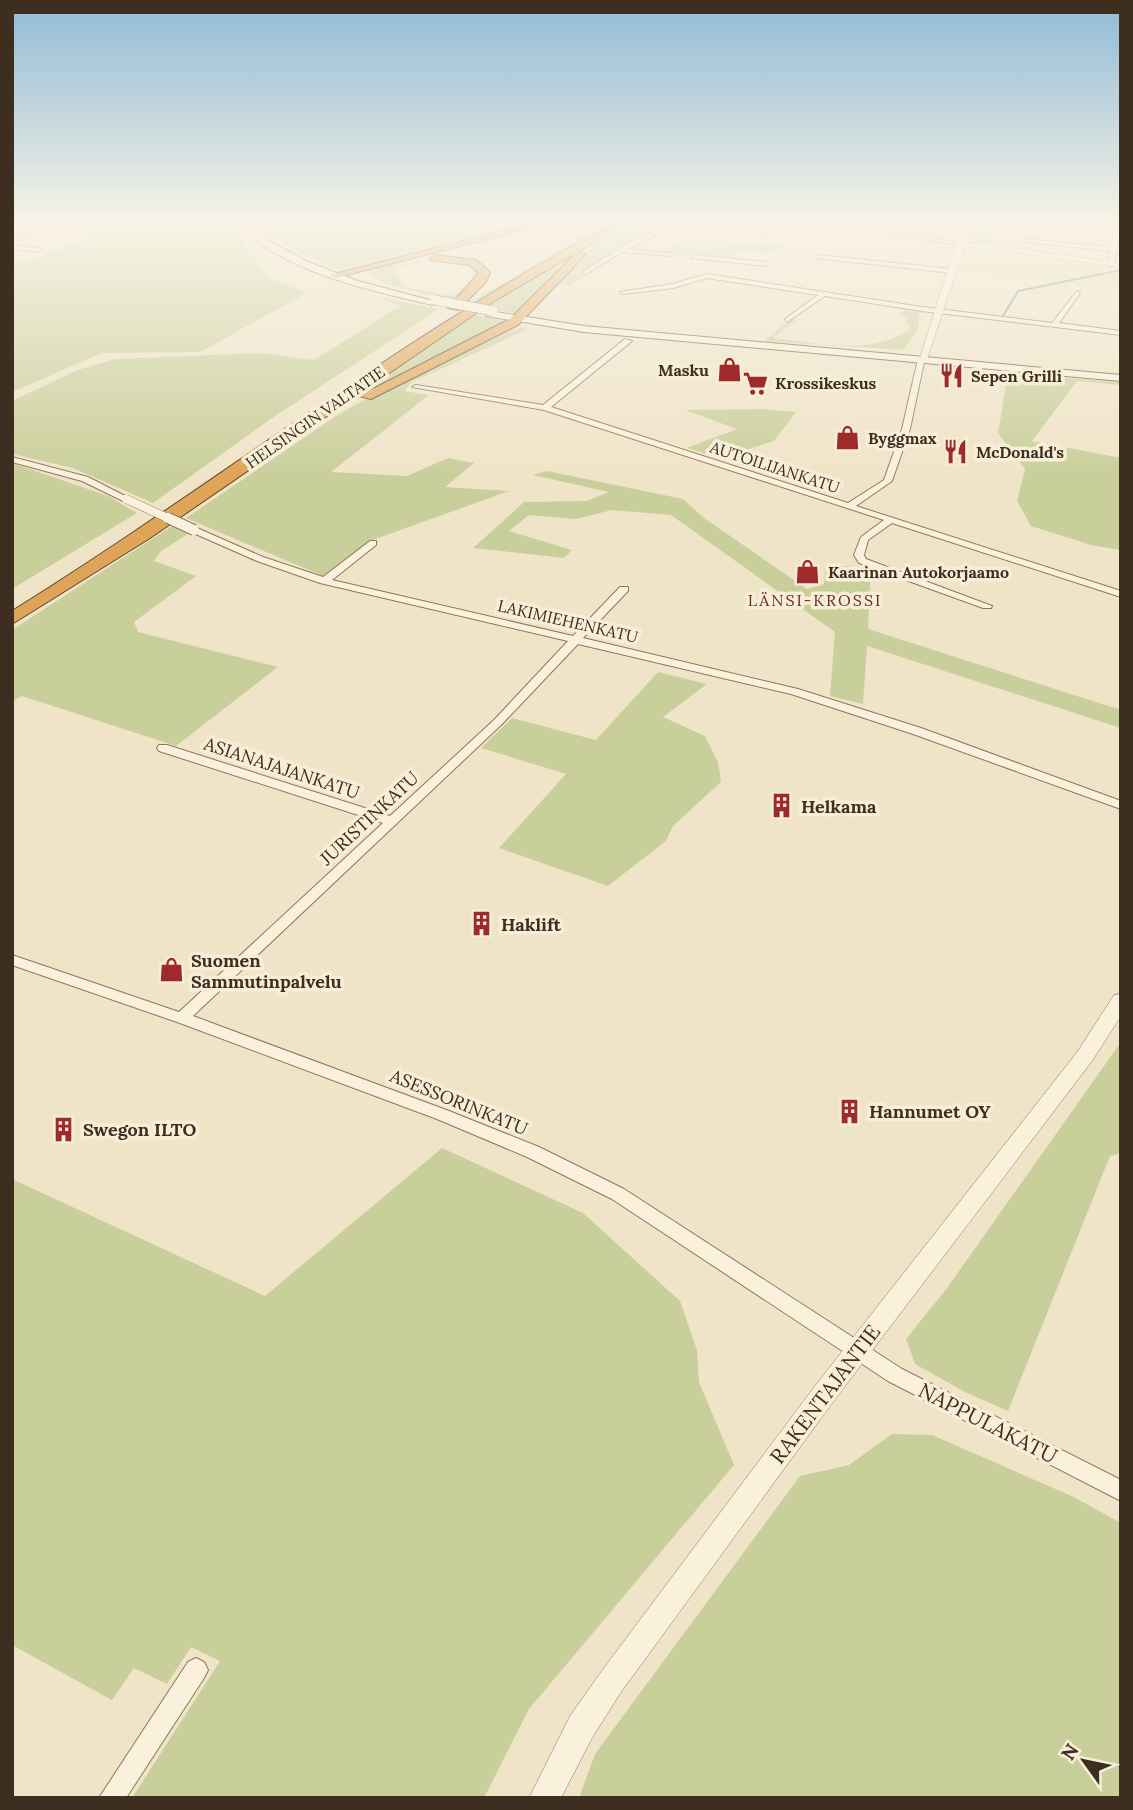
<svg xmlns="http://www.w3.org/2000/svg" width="1133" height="1810" viewBox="0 0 1133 1810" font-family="Lora,serif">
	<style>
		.farmland { fill: #e6deb5 }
		.green { fill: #c9cf9b; fill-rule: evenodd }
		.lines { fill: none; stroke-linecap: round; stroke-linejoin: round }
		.stream { stroke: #6f938a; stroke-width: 2 }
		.minor-casing { stroke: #8d765c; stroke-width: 2 }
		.tertiary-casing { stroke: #8d765c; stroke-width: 1 }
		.secondary-casing { stroke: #6f573f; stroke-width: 2 }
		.motorway-casing { stroke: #5b4430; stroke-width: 2 }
		.minor { fill: #faf1dc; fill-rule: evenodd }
		.tertiary { fill: #faf1dc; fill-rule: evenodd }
		.secondary { fill: #faf1dc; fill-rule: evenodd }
		.motorway { fill: #e0a458; fill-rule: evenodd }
		.minor-bridge-far1-casing { stroke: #8d765c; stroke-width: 9; stroke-linecap: butt }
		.minor-bridge-casing { stroke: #8d765c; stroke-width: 12; stroke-linecap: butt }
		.secondary-bridge-casing { stroke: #6f573f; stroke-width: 10; stroke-linecap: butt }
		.minor-bridge-far1 { stroke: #faf1dc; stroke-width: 8 }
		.minor-bridge { stroke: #faf1dc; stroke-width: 10 }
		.secondary-bridge { stroke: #faf1dc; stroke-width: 9 }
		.labels { text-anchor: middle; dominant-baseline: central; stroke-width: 7; stroke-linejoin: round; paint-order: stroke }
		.far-poi-label { font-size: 16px; font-weight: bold; fill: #3d2e20; stroke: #f7eed8; text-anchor: start }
		.far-street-label { font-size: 16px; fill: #3d2e20; stroke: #f7eed8 }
		.far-neighbourhood-label { font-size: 16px; letter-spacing: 2px; fill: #6b2e1e; stroke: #f7eed8 }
		.street-label { font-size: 18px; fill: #3d2e20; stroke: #f7eed8 }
		.poi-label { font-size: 18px; font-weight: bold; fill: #3d2e20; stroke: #f7eed8; text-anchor: start }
		.near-street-label { font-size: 21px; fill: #3d2e20; stroke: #f7eed8 }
	</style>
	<rect width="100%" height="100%" fill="#f0e4c8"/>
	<g class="farmland">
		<path d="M972,247l149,21v1l-69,14 -94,-11 8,-24z"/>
		<path d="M1121,270v21l-53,-6 -6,10 -45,-2z"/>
	</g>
	<g class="green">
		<path d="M123,223h106l38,54 40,16 -107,59 -98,1 -90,39v-131l19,2 20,-10 -13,-2 21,-1 41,-18 -12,-1 18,-1z"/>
		<path d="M254,223h285l-198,46 -44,-17z"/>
		<path d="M605,223h12l-146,82 -4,-1z"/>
		<path d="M633,223h40l-85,44 -13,8 8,2 -14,9 -11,-4 38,-37z"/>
		<path d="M978,223h41l-6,6 -18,-2 -4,18 -20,-3z"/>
		<path d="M694,237l63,9 30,-1 -17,9 -30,-3 -7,8 -76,-6z"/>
		<path d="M595,241l-19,15 -58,58 -36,-7z"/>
		<path d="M435,259l33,3 12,9 -9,16 -19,14 -66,-17 -17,-11 11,-6zM433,260l33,4 9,6 -6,13 -16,13 -50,-9 -10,-19z"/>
		<path d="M378,297l61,12 -167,109 -119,85 -80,-35 -61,-14v-53l66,-31 37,-11 144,-6 55,7 86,-54z"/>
		<path d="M905,310l17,2 -3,3 -1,15 -15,20 -139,-9 28,-22 4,1 -23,18c42,5 105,19 138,-11l-6,-5 3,-4 -8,-4z"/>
		<path d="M470,314l40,8 -180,91z"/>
		<path d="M521,327l7,2 -116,53 -8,9 25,4 -98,77 76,4 41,-18 26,5 -29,24 64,4 -139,50 -47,35 -137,-58 150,-102 42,-24z"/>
		<path d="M1008,374l113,8v3l-44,-4 -45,60 89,17v92l-30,-5 -60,-19 -14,-25 8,-32 -27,-36z"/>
		<path d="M763,409l33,3 -22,29 -25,8 -40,6 -22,-7 50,-19 -52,-19z"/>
		<path d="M12,463l96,33 29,17 -125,76z"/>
		<path d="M547,471l136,28 21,19 103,71 17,-5 2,-19 45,3 -3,61 253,81v18l-254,-82 -4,58 -33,-8 5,-64 -164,-117 -59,-5 -36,9 -47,-4 -20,16 63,19 -8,8 -91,-10 51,-46 63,-1 22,-9 -76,-17z"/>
		<path d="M172,526l16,8 -27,17 -7,10 42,15 -62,46 4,10 140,35 -102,79 -154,-50 -10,6v-72z"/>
		<path d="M658,672l49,12 -44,33 42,19 13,26 3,20 -48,44 -7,15 -58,45 -109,-38 67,-74 -85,-26 31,-30 84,22z"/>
		<path d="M1121,1042v111l-11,3 -102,255 -43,-19 -50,-28 -9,-25 41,-51z"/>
		<path d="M442,1148l141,65 97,88 17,49 2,32 35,83 -205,244 -45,89h-352l88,-137 -29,-14 -24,37 -33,-16 -22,32 -100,-55v-466l253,117z"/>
		<path d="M892,1434l40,1 142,62 47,26v275h-542l16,-44 205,-278 49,-11z"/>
	</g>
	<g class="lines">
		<path class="stream" d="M1003,316l15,-25 103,-21"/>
		<defs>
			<g id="minor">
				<path d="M14,223h16l60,7 -3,2 -35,-4 -40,15v-4l32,-12z"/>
				<path d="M674,223h7l-54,26 44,4 2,3 -51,-4 -36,22 -5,-1 49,-31z"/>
				<path d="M787,223h7l-29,12 -5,-1z"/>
				<path d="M818,223h12l133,20 -3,2z"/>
				<path d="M1019,224l3,2 2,13 87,8 2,-13 8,-9 -4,23h4v4l-5,-1 -2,13 -3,2 -3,-2 2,-13 -91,-10 -3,-15z"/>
				<path d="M12,245l27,3 3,2 -3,2 -27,-3z"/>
				<path d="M693,255l73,7 3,2 -3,2 -75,-8z"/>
				<path d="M818,255l134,14 3,2 -3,2 -136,-15z"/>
				<path d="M707,274l215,33 130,16 25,-32 3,2 -21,30 62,8v4l-199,-24 -97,-15 -38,26 -2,-3 33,-24 -111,-17 -34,10 -50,6 -3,-2 52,-8z"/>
				<path d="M625,339l7,2 -81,66 297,96 36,-23 18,-51 16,-70 7,-2 -15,72 -18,52 -36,25 265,85v6l-229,-74 -24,17 -4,15 2,4 126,47 -1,2h-8l-124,-45 -5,-8 7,-18 23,-17 -340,-110 -132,-23 4,-2 127,20z"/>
				<path d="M12,457l76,20 43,22 -8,2 -41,-20 -70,-19z"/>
				<path d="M191,528h6l66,29 60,20 47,-36h6v4l-44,35 241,56 47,-49h8v4l-45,47 215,51 123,39 200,73v8l-208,-75 -122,-40 -213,-50 -76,80 -309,292 256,95 90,36 85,42 278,180 219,111v21l-233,-120 -276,-182 -85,-42 -90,-38 -260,-97 -165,-57v-10l167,57 204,-189 -224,-72 -2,-3 2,-3h8l223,71 104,-96 74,-79 -248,-58 -63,-22 -66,-29z"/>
				<path d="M196,1658l8,4 4,8 -4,8 -78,120h-27l89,-136z"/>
			</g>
			<g id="tertiary">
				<path d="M966,223h7l-7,19 155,21v4l-156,-21 -38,113 -8,2 37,-118z"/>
				<path d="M1121,994v22l-29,45 -259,341 -212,290 -29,46 -31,60h-32l41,-82 31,-44 214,-286 263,-335 36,-56z"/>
			</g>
			<g id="secondary">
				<path d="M235,223h8l19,14 46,25 50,19 79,21 -5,3c-67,-16 -146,-32 -197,-82z"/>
				<path d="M489,311l95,15 537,49v6l-537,-49 -98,-16z"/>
			</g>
			<g id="motorway">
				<path d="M534,223h16l-215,55 -5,-3z"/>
				<path d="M615,223h12l-136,80 -341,235 -138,86v-13c203,-126 392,-277 603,-388z"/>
				<path d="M577,252l9,2 -68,71 -147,74 -12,-3 151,-77z"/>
				<path d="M435,255l41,5 14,12 -4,10 -28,28 -10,-2 31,-35 -10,-8 -38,-5 -1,-2z"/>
			</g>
		</defs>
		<use href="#minor" class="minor-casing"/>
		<use href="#tertiary" class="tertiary-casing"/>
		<use href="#secondary" class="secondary-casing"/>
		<use href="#motorway" class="motorway-casing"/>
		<use href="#minor" class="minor"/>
		<use href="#tertiary" class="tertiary"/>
		<use href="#secondary" class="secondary"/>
		<use href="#motorway" class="motorway"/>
		<defs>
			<path id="minor-bridge-far1" d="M126,499l46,21"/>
			<path id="minor-bridge" d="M168,518l26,12"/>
			<path id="secondary-bridge" d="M435,300l58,11"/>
		</defs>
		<use href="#minor-bridge-far1" class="minor-bridge-far1-casing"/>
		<use href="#minor-bridge" class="minor-bridge-casing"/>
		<use href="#secondary-bridge" class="secondary-bridge-casing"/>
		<use href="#minor-bridge-far1" class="minor-bridge-far1"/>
		<use href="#minor-bridge" class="minor-bridge"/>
		<use href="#secondary-bridge" class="secondary-bridge"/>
	</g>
	<linearGradient id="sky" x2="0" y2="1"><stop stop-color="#8fbad6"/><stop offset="0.47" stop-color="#f8f3e6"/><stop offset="1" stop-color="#f8f3e6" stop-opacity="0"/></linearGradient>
	<rect width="1133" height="476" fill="url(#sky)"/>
	<defs>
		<symbol id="shop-bare" viewBox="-9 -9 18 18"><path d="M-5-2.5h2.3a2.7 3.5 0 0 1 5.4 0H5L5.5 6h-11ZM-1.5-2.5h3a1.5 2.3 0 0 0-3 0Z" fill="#9e2a2b" stroke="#f7eed8" stroke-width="2.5" paint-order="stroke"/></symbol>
		<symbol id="restaurant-bare" viewBox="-9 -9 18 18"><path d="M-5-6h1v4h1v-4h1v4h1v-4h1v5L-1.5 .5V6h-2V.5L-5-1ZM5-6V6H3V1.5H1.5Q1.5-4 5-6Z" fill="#9e2a2b" stroke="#f7eed8" stroke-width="2.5" paint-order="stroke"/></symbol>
		<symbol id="supermarket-bare" viewBox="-9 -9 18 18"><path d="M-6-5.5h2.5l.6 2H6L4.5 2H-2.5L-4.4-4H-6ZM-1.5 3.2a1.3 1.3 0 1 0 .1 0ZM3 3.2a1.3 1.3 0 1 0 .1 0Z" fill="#9e2a2b" stroke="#f7eed8" stroke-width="2.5" paint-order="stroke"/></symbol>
		<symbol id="building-bare" viewBox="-9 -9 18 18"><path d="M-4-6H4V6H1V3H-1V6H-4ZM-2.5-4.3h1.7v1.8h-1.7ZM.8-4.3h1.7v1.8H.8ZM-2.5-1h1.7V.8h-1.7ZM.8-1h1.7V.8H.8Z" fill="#9e2a2b" stroke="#f7eed8" stroke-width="2.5" paint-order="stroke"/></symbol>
	</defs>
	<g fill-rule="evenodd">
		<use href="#shop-bare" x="712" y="352" width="35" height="35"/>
		<use href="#restaurant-bare" x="934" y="358" width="35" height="35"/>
		<use href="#supermarket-bare" x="738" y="366" width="35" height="35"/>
		<use href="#shop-bare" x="830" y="420" width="35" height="35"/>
		<use href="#restaurant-bare" x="938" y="434" width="35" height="35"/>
		<use href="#shop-bare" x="790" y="554" width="35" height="35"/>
		<use href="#building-bare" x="764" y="788" width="35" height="35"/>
		<use href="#building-bare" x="464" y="906" width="35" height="35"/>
		<use href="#shop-bare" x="154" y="952" width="35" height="35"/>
		<use href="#building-bare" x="832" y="1094" width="35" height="35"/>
		<use href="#building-bare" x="46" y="1112" width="35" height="35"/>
	</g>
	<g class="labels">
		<g class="far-poi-label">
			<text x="709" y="370" text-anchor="end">Masku</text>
			<text x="971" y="376">Sepen Grilli</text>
			<text x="775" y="383">Krossikeskus</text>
			<text x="868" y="438">Byggmax</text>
			<text x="976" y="452">McDonald's</text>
			<text x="828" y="572">Kaarinan Autokorjaamo</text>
		</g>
		<g class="far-street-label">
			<text transform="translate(315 417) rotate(-35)">HELSINGIN VALTATIE</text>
			<text transform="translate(775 467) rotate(18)">AUTOILIJANKATU</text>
			<text transform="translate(568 621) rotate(13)">LAKIMIEHENKATU</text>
		</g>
		<g class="far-neighbourhood-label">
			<text x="815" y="600">LÄNSI-KROSSI</text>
		</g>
		<g class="street-label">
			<text transform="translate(282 768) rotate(18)">ASIANAJAJANKATU</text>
			<text transform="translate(369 818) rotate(-43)">JURISTINKATU</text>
			<text transform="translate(459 1102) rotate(22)">ASESSORINKATU</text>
		</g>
		<g class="poi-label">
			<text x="801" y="806">Helkama</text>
			<text x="501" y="924">Haklift</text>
			<text x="191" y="960">Suomen<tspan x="191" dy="21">Sammutinpalvelu</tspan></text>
			<text x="869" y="1111">Hannumet OY</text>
			<text x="83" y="1129">Swegon ILTO</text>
		</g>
		<g class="near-street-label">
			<text transform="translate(825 1394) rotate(-53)">RAKENTAJANTIE</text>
			<text transform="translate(988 1423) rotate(27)">NAPPULAKATU</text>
		</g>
	</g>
	<rect width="1133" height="1810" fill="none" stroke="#3d2e20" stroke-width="28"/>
	<g transform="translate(1084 1761) rotate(303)" stroke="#f7eed8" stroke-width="5" paint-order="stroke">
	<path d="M0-5L12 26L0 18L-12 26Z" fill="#3d2e20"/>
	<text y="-10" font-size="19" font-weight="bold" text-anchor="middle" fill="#3d2e20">N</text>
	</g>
</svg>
